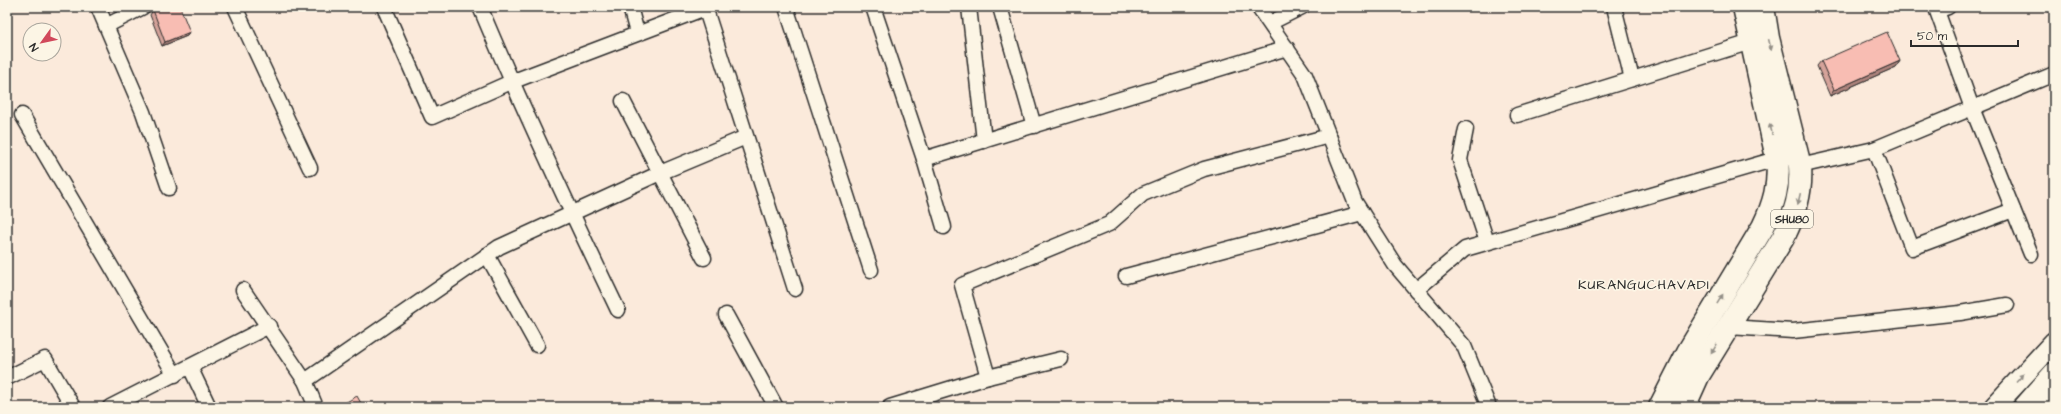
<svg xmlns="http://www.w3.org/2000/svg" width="2061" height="414" viewBox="0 0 2061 414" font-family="'Architects Daughter',sans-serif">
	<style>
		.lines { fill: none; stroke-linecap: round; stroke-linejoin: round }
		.street-casing { stroke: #2b2b2b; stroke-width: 17 }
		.secondary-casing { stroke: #2b2b2b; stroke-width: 23 }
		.primary-casing { stroke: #2b2b2b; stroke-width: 25 }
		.highway-casing { stroke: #2b2b2b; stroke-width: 25 }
		.street { stroke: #fcf5e5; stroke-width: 14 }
		.secondary { stroke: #fcf5e5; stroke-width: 20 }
		.primary { stroke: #fcf5e5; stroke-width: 22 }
		.highway { stroke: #fcf5e5; stroke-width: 22 }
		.wall { fill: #d5a39a; stroke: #2b2b2b }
		.shaded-wall { fill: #ae847d; stroke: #2b2b2b }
		.building { fill: #f8bdb3; stroke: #2b2b2b }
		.oneway { fill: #949088 }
		.labels { text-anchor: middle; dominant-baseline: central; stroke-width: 3.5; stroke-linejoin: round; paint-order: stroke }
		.shield { fill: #fcf5e5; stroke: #6a6863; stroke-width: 1 }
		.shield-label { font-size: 11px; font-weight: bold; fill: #2b2b2b }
		.quarter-label { font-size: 14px; letter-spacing: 1px; fill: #2b2b2b; stroke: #fcf5e5 }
	</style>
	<rect width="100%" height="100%" fill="#fbeadb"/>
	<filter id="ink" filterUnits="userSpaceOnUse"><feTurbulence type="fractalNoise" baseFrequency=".025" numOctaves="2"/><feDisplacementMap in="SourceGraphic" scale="8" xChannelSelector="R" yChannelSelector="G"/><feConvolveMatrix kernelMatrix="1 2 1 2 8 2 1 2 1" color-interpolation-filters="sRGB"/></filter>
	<g filter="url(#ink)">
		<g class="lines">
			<defs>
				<g id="street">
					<path d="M98,7l45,105 26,76"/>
					<path d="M235,7l75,161"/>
					<path d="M384,7l48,110 79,-35 197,-75"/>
					<path d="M480,7c43,103 90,203 138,303"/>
					<path d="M630,7l7,26"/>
					<path d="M705,7l90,282"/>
					<path d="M786,7l85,263"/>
					<path d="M873,7l51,152 363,-111"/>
					<path d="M969,7l15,134"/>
					<path d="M1000,7l34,119"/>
					<path d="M1258,7l47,68 50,127 40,63 69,81 25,61"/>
					<path d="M1614,7l18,72"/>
					<path d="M1948,7l-11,4 35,97 59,146"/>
					<path d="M1270,23l32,-16"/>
					<path d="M106,26l37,-19"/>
					<path d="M623,101l81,157"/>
					<path d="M22,115l153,260"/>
					<path d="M1517,115l234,-73"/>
					<path d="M1466,129l-6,31 27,82"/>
					<path d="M1874,149l38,99 101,-38"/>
					<path d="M924,159l20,68"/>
					<path d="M1800,166l74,-17 180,-75"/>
					<path d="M487,255l50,90"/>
					<path d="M1126,276l236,-63"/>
					<path d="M243,290l62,91 11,26"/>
					<path d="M1416,290l49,-41 318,-92"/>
					<path d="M726,315l50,92"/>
					<path d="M1728,327l65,4 167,-18 47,-8"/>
					<path d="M190,367l19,40"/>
					<path d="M988,377l-26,-92 147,-61 34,-30 61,-25 125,-33"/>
					<path d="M7,378l38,-19 28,48"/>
					<path d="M305,381l194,-134 161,-74 86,-36"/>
					<path d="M110,407l159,-81"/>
					<path d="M890,407l98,-30 73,-18"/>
				</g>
				<path id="secondary" d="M1994,407l60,-65"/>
				<g id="primary">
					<path d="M1660,407l28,-55 75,-125c11,-23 17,-43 14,-69l-33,-151"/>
					<path d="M1684,407l14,-31 85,-138c12,-24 19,-45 17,-72l-32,-128 -5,-31"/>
				</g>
				<g id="highway">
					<path d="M2025,407l29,-33"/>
					<path d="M2048,407l6,-6"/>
				</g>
			</defs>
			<use href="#street" class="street-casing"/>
			<use href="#secondary" class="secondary-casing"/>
			<use href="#primary" class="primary-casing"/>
			<use href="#highway" class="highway-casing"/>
			<use href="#street" class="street"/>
			<use href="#secondary" class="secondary"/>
			<use href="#primary" class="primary"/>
			<use href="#highway" class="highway"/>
		</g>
		<g class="wall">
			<path d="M153,10l37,22 -3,4 -25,10 -12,-31z"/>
			<path d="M1821,61h79l-4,6 -66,29 -13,-30z"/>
		</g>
		<g class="shaded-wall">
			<path d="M190,32l-3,4 -25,10 3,-4z"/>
			<path d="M1900,61l-4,6 -66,29 4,-6z"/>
		</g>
		<g class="building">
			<path d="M162,7h18l10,25 -25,10 -12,-32z"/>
			<path d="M1887,32l13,29 -66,29 -13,-29z"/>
			<path d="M357,396l6,11h-25z"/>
		</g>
		<defs><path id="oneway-solid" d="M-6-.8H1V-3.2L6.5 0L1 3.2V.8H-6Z"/></defs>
		<g class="oneway">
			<use href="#oneway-solid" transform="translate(1770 45) rotate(76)"/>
			<use href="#oneway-solid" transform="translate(1771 129) rotate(-103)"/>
			<use href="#oneway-solid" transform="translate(1799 199) rotate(103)"/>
			<use href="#oneway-solid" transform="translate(1720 299) rotate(-59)"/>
			<use href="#oneway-solid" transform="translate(1714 349) rotate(121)"/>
			<use href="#oneway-solid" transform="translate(2020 378) rotate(-48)"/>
		</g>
	</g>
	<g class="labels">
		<rect class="shield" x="1771" y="210" width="42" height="18" rx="3"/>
		<g class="shield-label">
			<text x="1792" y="219">SHU80</text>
		</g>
		<g class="quarter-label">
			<text x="1644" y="285">KURANGUCHAVADI</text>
		</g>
	</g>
	<rect width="2061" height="414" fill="none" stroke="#fcf5e5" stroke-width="24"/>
	<rect x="12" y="12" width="2037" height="390" fill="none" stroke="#2b2b2b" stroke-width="1.5" filter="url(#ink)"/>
	<g transform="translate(42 42) rotate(237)"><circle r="19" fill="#fcf5e5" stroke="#a8a49b"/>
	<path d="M0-3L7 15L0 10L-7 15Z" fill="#d1495b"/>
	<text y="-6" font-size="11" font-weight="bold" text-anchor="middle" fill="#2b2b2b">N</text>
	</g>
	<path d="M1911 40v6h107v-6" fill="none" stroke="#2b2b2b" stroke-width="2"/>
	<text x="1917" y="40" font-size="12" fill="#2b2b2b" stroke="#fcf5e5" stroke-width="3" paint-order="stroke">50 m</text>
</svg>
